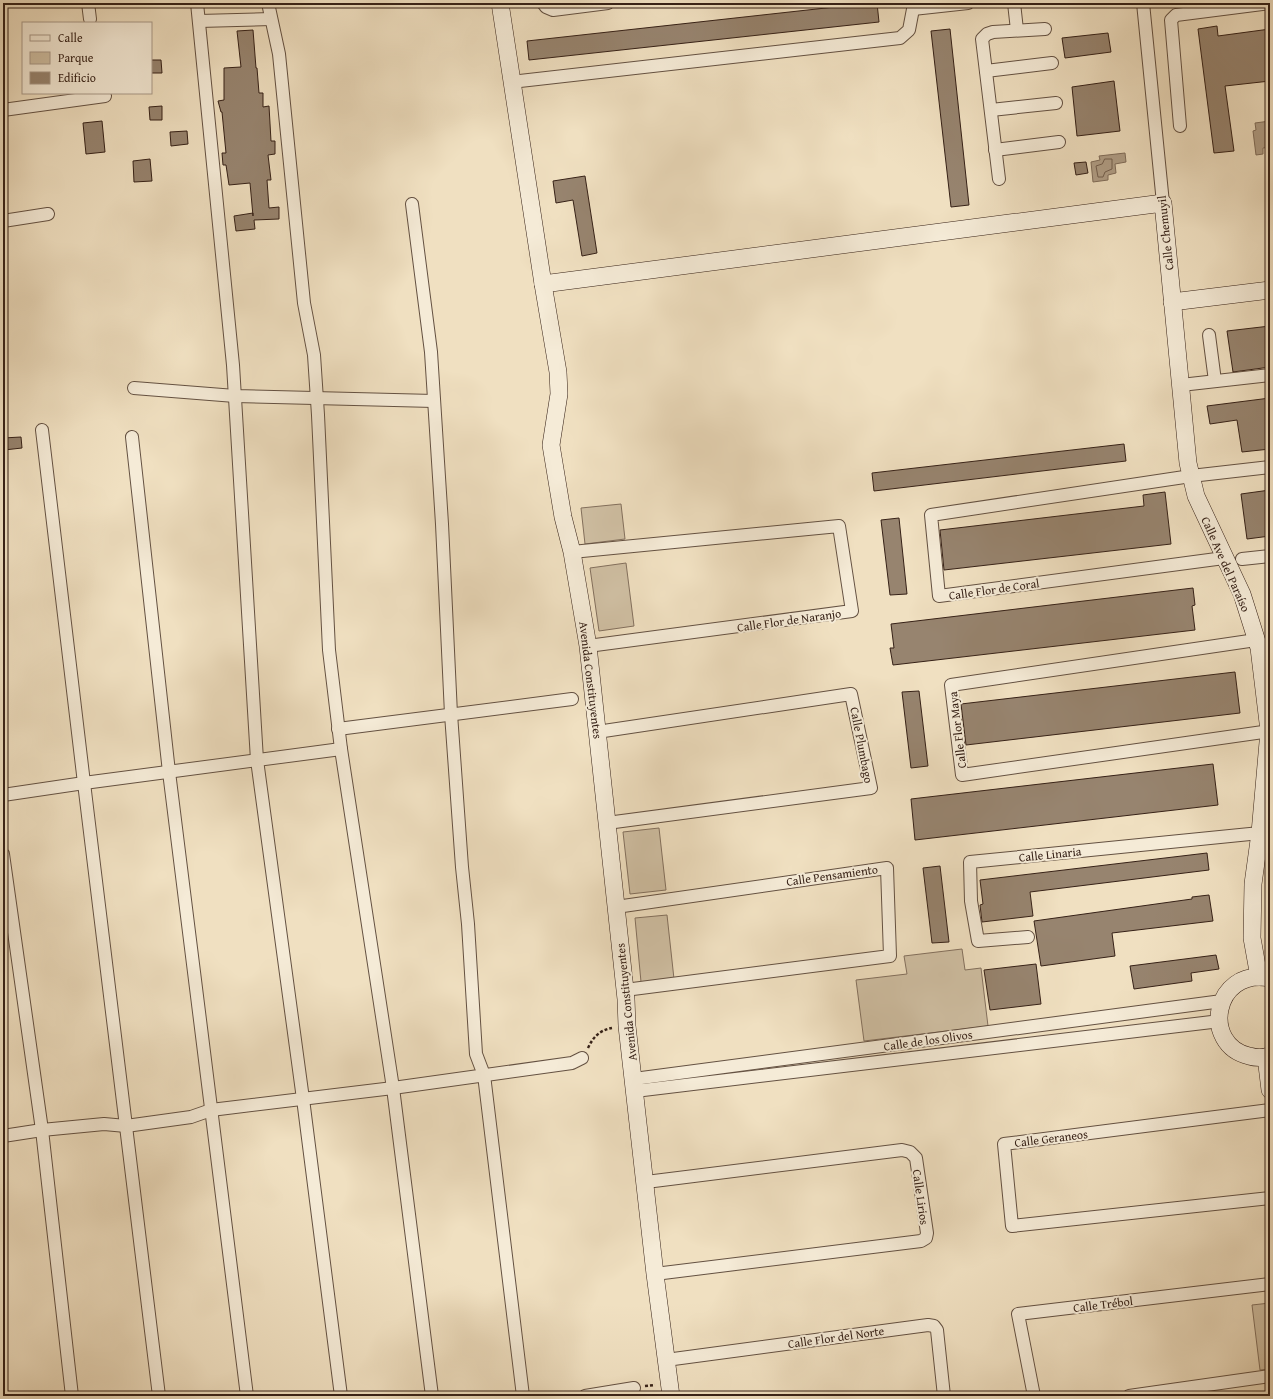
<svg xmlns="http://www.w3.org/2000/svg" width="1273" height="1399" viewBox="0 0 1273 1399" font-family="'Gentium Book Plus',serif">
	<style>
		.green { fill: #d0c0a4; stroke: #83705e }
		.water { fill: #b19f87; stroke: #806d5a }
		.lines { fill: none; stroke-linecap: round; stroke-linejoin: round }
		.shore { stroke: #74604f; stroke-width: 1 }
		.building { fill: #97846f; stroke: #362117 }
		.street-casing { stroke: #645142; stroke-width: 14 }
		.secondary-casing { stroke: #362117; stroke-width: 18 }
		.path { stroke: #362117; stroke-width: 2.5; stroke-dasharray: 3 2; stroke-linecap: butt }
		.street { stroke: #f5ebd7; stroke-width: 12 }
		.secondary { stroke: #f5ebd7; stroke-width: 17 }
		.labels { text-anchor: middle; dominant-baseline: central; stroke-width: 4; stroke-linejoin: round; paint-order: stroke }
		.street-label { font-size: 12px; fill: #362117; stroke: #f5ebd7 }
	</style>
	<rect width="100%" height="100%" fill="#f0e0c1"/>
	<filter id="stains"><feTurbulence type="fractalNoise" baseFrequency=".005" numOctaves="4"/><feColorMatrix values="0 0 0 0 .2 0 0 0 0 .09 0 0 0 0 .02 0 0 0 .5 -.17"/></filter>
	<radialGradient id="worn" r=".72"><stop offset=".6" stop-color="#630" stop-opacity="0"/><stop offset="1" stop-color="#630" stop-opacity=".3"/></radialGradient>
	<g class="green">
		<path d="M621,504l4,35 -40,5 -4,-36z"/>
		<path d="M626,563l8,63 -35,5 -9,-63z"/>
		<path d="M659,828l7,62 -36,4 -7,-62z"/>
		<path d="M667,915l7,64 -33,3 -6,-64z"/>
		<path d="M962,949l3,21 16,-2 7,58 -124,15 -8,-61 51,-6 -3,-18z"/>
		<path d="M1270,1303v66l-10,1 -8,-65z"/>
	</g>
	<g class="water">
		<path d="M1270,121v26l-7,1v6l-7,1 -3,-24 3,-1 -1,-7z"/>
		<path d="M1125,153l1,9 -11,2 1,9 -8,2v5l-15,2 -2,-20 9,-2 -1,-4z"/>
	</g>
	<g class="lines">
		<path class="shore" d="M1105,159h7v10l-7,3 -2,5h-5l-2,-11 6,-2z"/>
	</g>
	<g class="building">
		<path d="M871,3h6l2,19 -350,38 -2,-19z"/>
		<path d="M1217,26l1,10 52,-7v52l-45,5 9,65 -20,2 -16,-124z"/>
		<path d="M950,29l19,176 -18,2 -20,-176z"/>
		<path d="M253,30l3,38h1l2,25h4v14l6,-1 2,35h4v13l-7,1 3,25h-4l2,28 10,-1v12l-25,1 1,9 -19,2 -2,-15 19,-3v3l-3,-33 -21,2 -3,-20h-3l-1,-12h4l-4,-41h-1l-3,-11 6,-1v-32l17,-1 -4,-36z"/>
		<path d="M1108,33l3,19 -46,6 -3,-20z"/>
		<path d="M151,60h10l1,13h-11z"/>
		<path d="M1114,81l6,50 -43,5 -5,-49z"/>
		<path d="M162,106v14h-12l-1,-13z"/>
		<path d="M102,121l3,31 -19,2 -3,-31z"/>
		<path d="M187,131l1,13 -17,2 -1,-14z"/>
		<path d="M150,159l2,22 -18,1 -1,-21z"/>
		<path d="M1086,162l2,11 -12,2 -2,-12z"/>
		<path d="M585,176l12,77 -15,3 -9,-56 -17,3 -3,-22z"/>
		<path d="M1270,326v41l-37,5 -6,-41z"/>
		<path d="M1270,398v51l-28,3 -5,-32 -27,4 -3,-18z"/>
		<path d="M21,437l1,11 -18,2 -1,-12z"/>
		<path d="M1124,444l2,17 -252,30 -2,-18z"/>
		<path d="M1270,490v46l-23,3 -6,-45z"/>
		<path d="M1165,492l6,52 -227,26 -4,-40 204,-24 -1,-11z"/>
		<path d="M899,518l8,76 -17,1 -9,-75z"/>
		<path d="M1193,588l2,17 -3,1 3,24 -302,35 -3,-17h4l-3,-24z"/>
		<path d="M1235,672l5,41 -274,32 -5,-41z"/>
		<path d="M919,691l9,75 -17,2 -9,-76z"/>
		<path d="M1213,764l5,41 -303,35 -4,-41z"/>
		<path d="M1207,853l2,17 -179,22 3,24 -51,6 -2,-17 3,-1 -3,-24z"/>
		<path d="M940,866l9,76 -17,1 -9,-75z"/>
		<path d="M1209,895l4,26 -101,12 3,23 -74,10 -7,-45 158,-22v-2z"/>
		<path d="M1216,955l3,14 -28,4 1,8 -58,8 -4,-23z"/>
		<path d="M1036,964l5,40 -51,6 -6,-40z"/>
	</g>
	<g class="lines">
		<defs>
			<g id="street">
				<path d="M88,3l2,16"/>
				<path d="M197,3l36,362 24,395 46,339 38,297"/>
				<path d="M268,3l11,51 25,249 10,52 4,60 11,235 12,99 52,339 39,308"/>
				<path d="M543,3l3,4 7,3 55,-7"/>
				<path d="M913,3v6l55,-6"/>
				<path d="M1014,3l3,27"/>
				<path d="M1143,3l20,200"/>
				<path d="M199,21l72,-2"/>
				<path d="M986,71l66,-8"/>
				<path d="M511,82l389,-44 9,-8 4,-21"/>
				<path d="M3,110l102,-14"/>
				<path d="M991,110l65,-7"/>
				<path d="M1180,126l-9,-106 5,-5 94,-12"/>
				<path d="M995,150l64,-8"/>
				<path d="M999,179l-17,-140 5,-5 6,-2 52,-3"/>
				<path d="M412,204l19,148 11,172 9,190 11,153 6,57 8,130 8,21 39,321"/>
				<path d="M3,221l45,-7"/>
				<path d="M1209,335l6,46"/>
				<path d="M1181,385l89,-10"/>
				<path d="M134,388l101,8 199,5"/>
				<path d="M42,430l42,353 75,613"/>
				<path d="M132,437l37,335 78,624"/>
				<path d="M572,552l267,-26 13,85 -264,35"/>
				<path d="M1224,558l-285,38 -8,-81 260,-39 79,-9"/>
				<path d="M1242,559l28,-3"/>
				<path d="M1256,640l-305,45 11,90 308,-44"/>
				<path d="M338,729l234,-30"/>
				<path d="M597,732l254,-38 20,94 -264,35"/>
				<path d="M3,795l81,-12 257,-34"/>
				<path d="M3,854l39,276 30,266"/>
				<path d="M616,907l271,-39 3,88 -265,34"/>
				<path d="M1028,937l-50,4 -7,-40 -1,-39 290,-29"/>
				<path d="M634,1079l588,-78"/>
				<path d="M635,1091l585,-70"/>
				<path d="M1270,1110l-266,34 8,82 258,-28"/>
				<path d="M3,1136l39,-6 62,-6 22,2 65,-9 20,-7 182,-22 179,-25 10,-5"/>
				<path d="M646,1182l256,-32 8,2 6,6 11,75 -1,5 -5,3 -266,33"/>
				<path d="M666,1360l262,-35 6,1 3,4 7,66"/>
				<path d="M585,1396l49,-8"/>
				<path d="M1034,1396l-16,-82 252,-30"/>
				<path d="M1129,1396l141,-20"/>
			</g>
			<g id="secondary">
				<path d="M500,3l43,281 15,88 1,22 -8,51 12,72 9,35 16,94 38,353 1,27 28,248 16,122"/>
				<path d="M543,284l620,-81 25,260 8,33 46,98 17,54 10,83 -9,102 -7,51 -1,54 7,39"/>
				<path d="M1172,302l98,-12"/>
				<path d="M1269,978c-56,-10 -68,67 -20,78 7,2 14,2 21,0"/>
				<path d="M1266,1057l4,33"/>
			</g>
		</defs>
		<use href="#street" class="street-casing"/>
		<use href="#secondary" class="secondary-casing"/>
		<g class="path">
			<path d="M588,1048c5,-11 12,-18 24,-20"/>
			<path d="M645,1386l10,-1"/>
		</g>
		<use href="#street" class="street"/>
		<use href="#secondary" class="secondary"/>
	</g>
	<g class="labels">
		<g class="street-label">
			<text transform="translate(1165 233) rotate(-96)">Calle Chemuyil</text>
			<text transform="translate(1226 564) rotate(66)">Calle Ave del Paraíso</text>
			<text transform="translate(994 589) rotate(-8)">Calle Flor de Coral</text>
			<text transform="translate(789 620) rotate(-8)">Calle Flor de Naranjo</text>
			<text transform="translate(591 680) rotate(83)">Avenida Constituyentes</text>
			<text transform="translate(957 730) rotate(-97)">Calle Flor Maya</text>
			<text transform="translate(862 745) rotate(79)">Calle Plumbago</text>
			<text transform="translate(1050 854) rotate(-6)">Calle Linaria</text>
			<text transform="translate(832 875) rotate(-8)">Calle Pensamiento</text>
			<text transform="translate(626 1002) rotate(-96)">Avenida Constituyentes</text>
			<text transform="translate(928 1040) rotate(-8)">Calle de los Olivos</text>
			<text transform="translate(1051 1138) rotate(-7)">Calle Geraneos</text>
			<text transform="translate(921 1197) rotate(82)">Calle Lirios</text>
			<text transform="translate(1103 1304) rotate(-7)">Calle Trébol</text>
			<text transform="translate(836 1337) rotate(-8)">Calle Flor del Norte</text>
		</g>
	</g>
	<rect width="1273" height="1399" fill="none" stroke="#f0e0c1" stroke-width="16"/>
	<rect x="4" y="4" width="1265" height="1391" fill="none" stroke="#362117" stroke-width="2"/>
	<rect x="8" y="8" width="1257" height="1383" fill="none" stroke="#362117"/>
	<rect x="22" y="22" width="130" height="72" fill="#f5ebd7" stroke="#a99a8a"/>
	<rect x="30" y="35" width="20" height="6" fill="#f5ebd7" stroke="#a99a8a"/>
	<text x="58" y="42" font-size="12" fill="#362117">Calle</text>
	<rect x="30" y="52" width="20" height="12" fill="#d0c0a4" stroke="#a99a8a"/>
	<text x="58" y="62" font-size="12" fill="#362117">Parque</text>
	<rect x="30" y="72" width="20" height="12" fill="#97846f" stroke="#a99a8a"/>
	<text x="58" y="82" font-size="12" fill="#362117">Edificio</text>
	<rect width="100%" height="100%" filter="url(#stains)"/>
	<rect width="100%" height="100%" fill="url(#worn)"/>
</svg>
